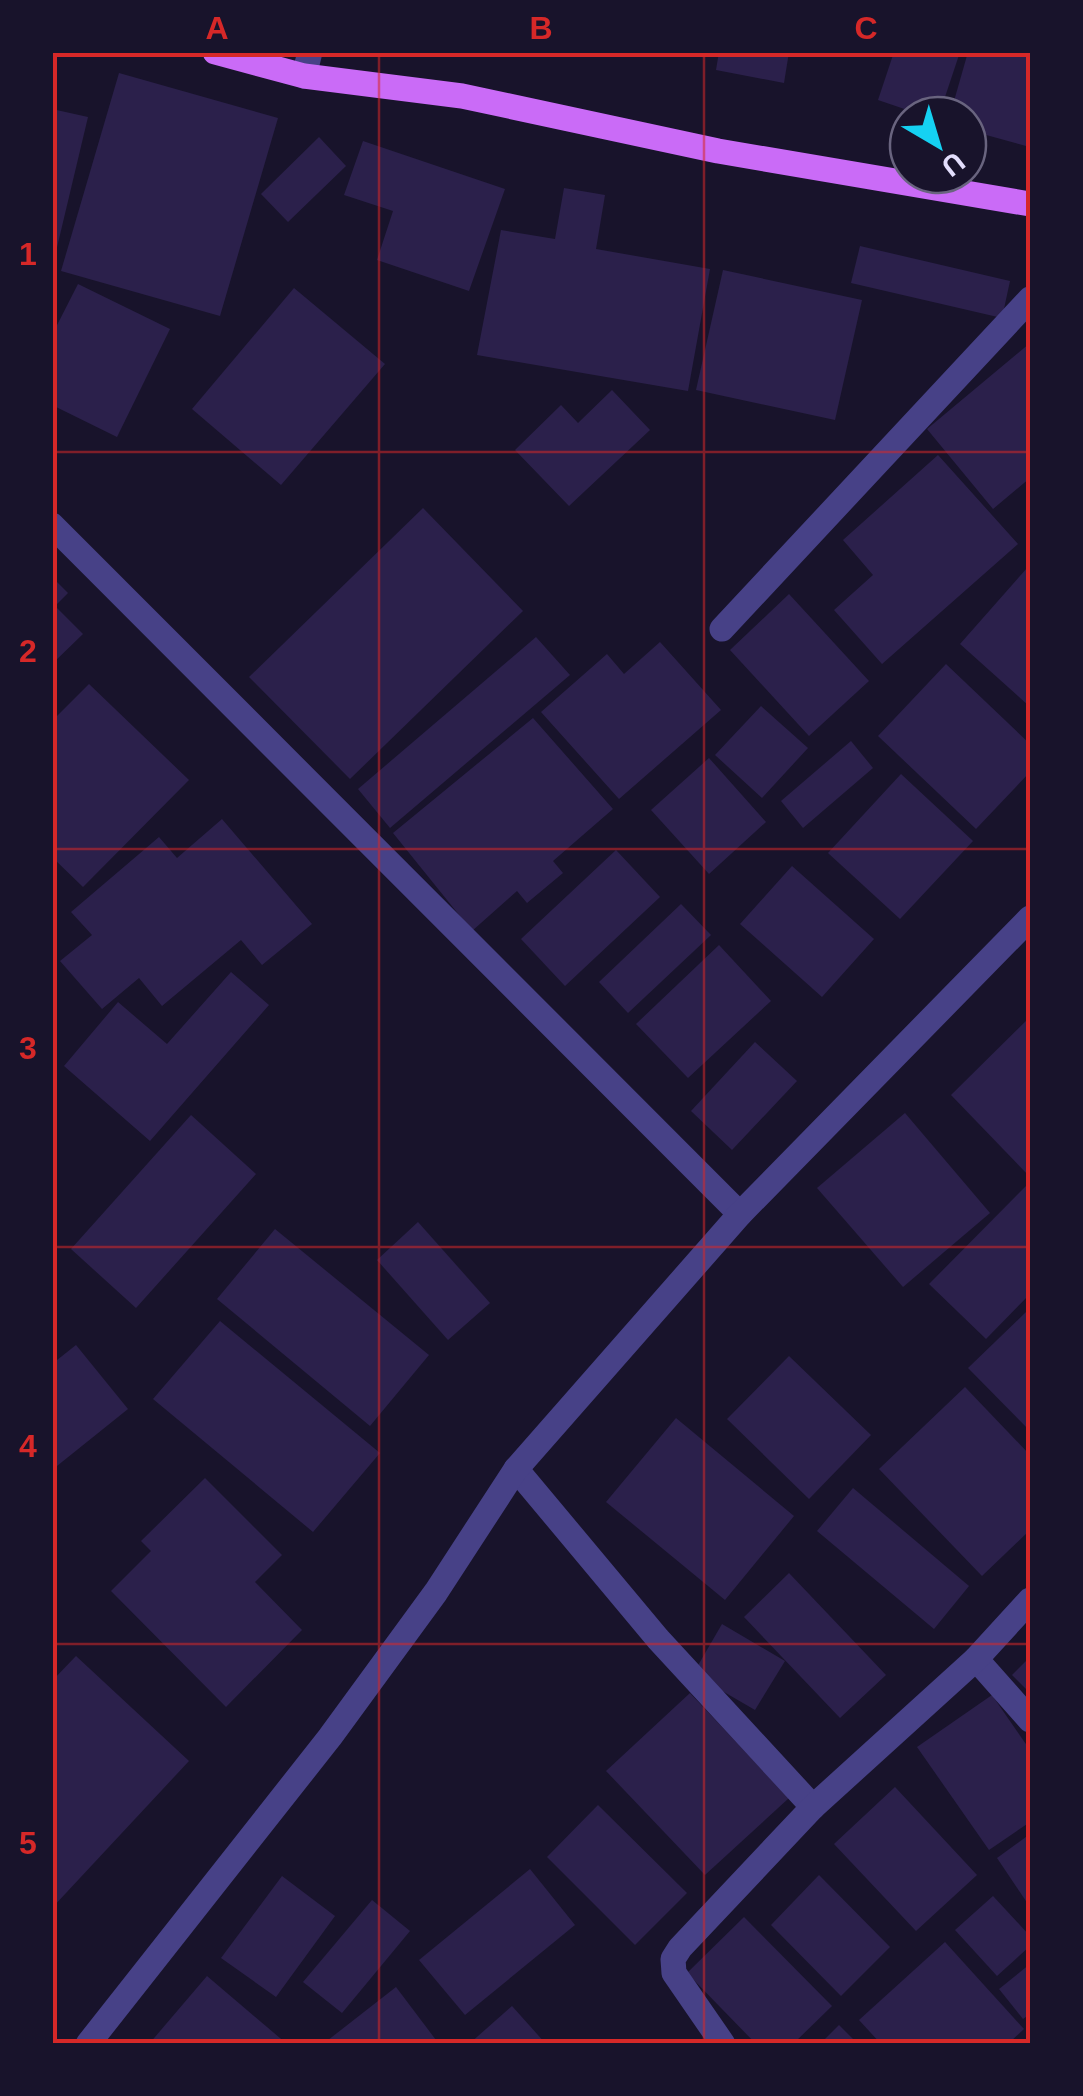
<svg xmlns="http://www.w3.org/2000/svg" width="1083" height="2096" viewBox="0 0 1083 2096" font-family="Helvetica,sans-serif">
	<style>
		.building { fill: #2b204b }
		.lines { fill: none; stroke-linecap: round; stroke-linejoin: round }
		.minor { stroke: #474187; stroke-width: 25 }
		.major { stroke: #ca6bf7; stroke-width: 25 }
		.grid { fill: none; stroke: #d62828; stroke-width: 2.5; stroke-opacity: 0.55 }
		.neatline { fill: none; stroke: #d62828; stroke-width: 4 }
		.grid-label { font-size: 32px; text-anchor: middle; font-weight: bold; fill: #d62828 }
	</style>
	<rect width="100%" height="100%" fill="#18132b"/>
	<g class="building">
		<path d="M719,52h70l-5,31 -68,-13z"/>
		<path d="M894,52h66l-21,63h-17l-44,-15z"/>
		<path d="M968,52h62v77l-4,17 -58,-16v-15h-18z"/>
		<path d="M119,73l159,45 -58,198 -159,-45z"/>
		<path d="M52,109l36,8 -34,143h-2z"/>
		<path d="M319,137l27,29 -58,56 -27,-28z"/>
		<path d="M363,141l142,48 -36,102 -92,-31 16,-49 -49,-16z"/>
		<path d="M564,188l41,7 -9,54 114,20 -22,122 -211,-36 24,-125 54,9z"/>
		<path d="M860,246l150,35 -8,37 -151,-35z"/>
		<path d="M723,270l139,30 -27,120 -139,-30z"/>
		<path d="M78,284l92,45 -53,108 -65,-32v-70z"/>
		<path d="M294,288l91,76 -104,121 -89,-76z"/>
		<path d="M1030,343v90l-3,3 3,42 -37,31 -66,-80z"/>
		<path d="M612,390l38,40 -81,76 -54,-56 46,-45 17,18z"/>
		<path d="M938,455l80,89 -136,120 -48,-54 39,-35 -30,-35z"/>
		<path d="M423,508l100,103 -173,168 -101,-102z"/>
		<path d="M1027,568l3,3 -1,135 -69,-62z"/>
		<path d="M52,577l16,16 -13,13 28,28 -31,30z"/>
		<path d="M789,594l80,87 -60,55 -79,-86z"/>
		<path d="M536,637l34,38 -180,153 -32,-39z"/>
		<path d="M660,642l61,68 -102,89 -78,-87 66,-58 17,20z"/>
		<path d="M946,664l84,80v28l-54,57 -98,-93z"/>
		<path d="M89,684l100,96 -106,107 -31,-30v-136z"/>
		<path d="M761,706l47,42 -46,50 -47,-43z"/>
		<path d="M533,718l80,91 -60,52 10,12 -36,30 -10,-12 -45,40 -79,-98z"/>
		<path d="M851,741l22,27 -70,60 -22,-27z"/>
		<path d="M709,758l57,64 -57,52 -58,-64z"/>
		<path d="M901,774l72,67 -73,78 -72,-66z"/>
		<path d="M222,819l90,105 -50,41 -21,-25 -79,66 -23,-28 -37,31 -42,-48 32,-26 -21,-23 88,-75 18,21z"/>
		<path d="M616,850l44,47 -95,89 -44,-47z"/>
		<path d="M792,866l82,73 -52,58 -82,-73z"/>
		<path d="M681,904l30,31 -83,78 -29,-31z"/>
		<path d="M719,945l52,56 -83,77 -52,-54z"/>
		<path d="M231,972l38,33 -119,136 -86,-75 54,-64 49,42z"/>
		<path d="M1030,1017v160l-79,-82z"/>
		<path d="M755,1042l42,39 -65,69 -41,-39z"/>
		<path d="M905,1113l85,100 -87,74 -86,-99z"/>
		<path d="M191,1115l65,59 -120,134 -65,-59z"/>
		<path d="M1026,1186l4,5v103l-44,45 -57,-55z"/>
		<path d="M418,1222l72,81 -42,37 -71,-80z"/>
		<path d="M275,1229l154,126 -59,71 -153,-127z"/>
		<path d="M1026,1312l4,4v115l-62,-63z"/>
		<path d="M220,1321l160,132 -67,79 -160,-133z"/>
		<path d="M76,1345l52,64 -76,61v-106z"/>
		<path d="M789,1356l82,79 -62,64 -82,-80z"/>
		<path d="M965,1387l65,68v75l-48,46 -103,-107z"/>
		<path d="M676,1418l118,98 -69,84 -119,-98z"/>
		<path d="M205,1478l77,77 -27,27 47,48 -76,77 -115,-116 40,-40 -10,-10z"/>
		<path d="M853,1488l116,98 -35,43 -117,-98z"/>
		<path d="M789,1573l97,102 -46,43 -96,-101z"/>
		<path d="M722,1624l63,37 -30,49 -62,-36z"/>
		<path d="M76,1656l113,105 -137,147v-227z"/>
		<path d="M1030,1657v36l-18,-18z"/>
		<path d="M690,1693l99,105 -84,77 -99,-104z"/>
		<path d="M992,1695l38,55v72l-41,28 -72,-103z"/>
		<path d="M895,1787l82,88 -61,56 -82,-87z"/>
		<path d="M598,1805l89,88 -52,52 -88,-88z"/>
		<path d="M1030,1834v73l-33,-49z"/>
		<path d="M530,1869l45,56 -110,90 -46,-55z"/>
		<path d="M819,1875l71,72 -49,49 -70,-71z"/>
		<path d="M282,1876l53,40 -59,81 -55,-39z"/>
		<path d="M993,1896l37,40v10l-33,30 -42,-46z"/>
		<path d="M372,1900l38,31 -68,82 -39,-31z"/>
		<path d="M744,1917l88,89 -39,38h-37l-69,-71z"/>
		<path d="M945,1942l79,87 -16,15h-127l-22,-24z"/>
		<path d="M1030,1964v50l-7,5 -24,-30z"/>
		<path d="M207,1976l80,68h-138z"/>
		<path d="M396,1987l43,57h-116z"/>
		<path d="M512,2006l34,38h-77z"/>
		<path d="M839,2025l19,19h-38z"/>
	</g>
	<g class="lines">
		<g class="minor">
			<path d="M304,76l6,-24"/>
			<path d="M52,525l688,689"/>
			<path d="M722,629l308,-330"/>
			<path d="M516,1469l142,170 155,168"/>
			<path d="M976,1659l54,61"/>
			<path d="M88,2044l242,-307 106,-145 80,-123 224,-255 290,-296"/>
			<path d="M723,2044l-49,-71 -1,-14 7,-11 133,-141 163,-148 54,-59"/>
		</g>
		<path class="major" d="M215,52l89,24 158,20 256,55 312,53"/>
	</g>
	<path class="grid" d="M379,52v1992M704,52v1992M52,452h978M52,849h978M52,1247h978M52,1644h978"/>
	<rect width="1083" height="2096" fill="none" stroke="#18132b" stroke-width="110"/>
	<g transform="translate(938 145) rotate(142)"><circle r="48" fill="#18132b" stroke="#69647f" stroke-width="2.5"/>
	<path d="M0-8L18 38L0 25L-18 38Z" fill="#15d1f2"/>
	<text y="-15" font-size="28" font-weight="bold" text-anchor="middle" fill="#e3defd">U</text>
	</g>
	<rect x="55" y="55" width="973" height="1986" class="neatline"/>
	<g class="grid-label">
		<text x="217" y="39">A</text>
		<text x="541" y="39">B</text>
		<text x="866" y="39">C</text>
		<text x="28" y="265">1</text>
		<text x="28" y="662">2</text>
		<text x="28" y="1059">3</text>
		<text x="28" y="1457">4</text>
		<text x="28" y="1854">5</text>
	</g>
</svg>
